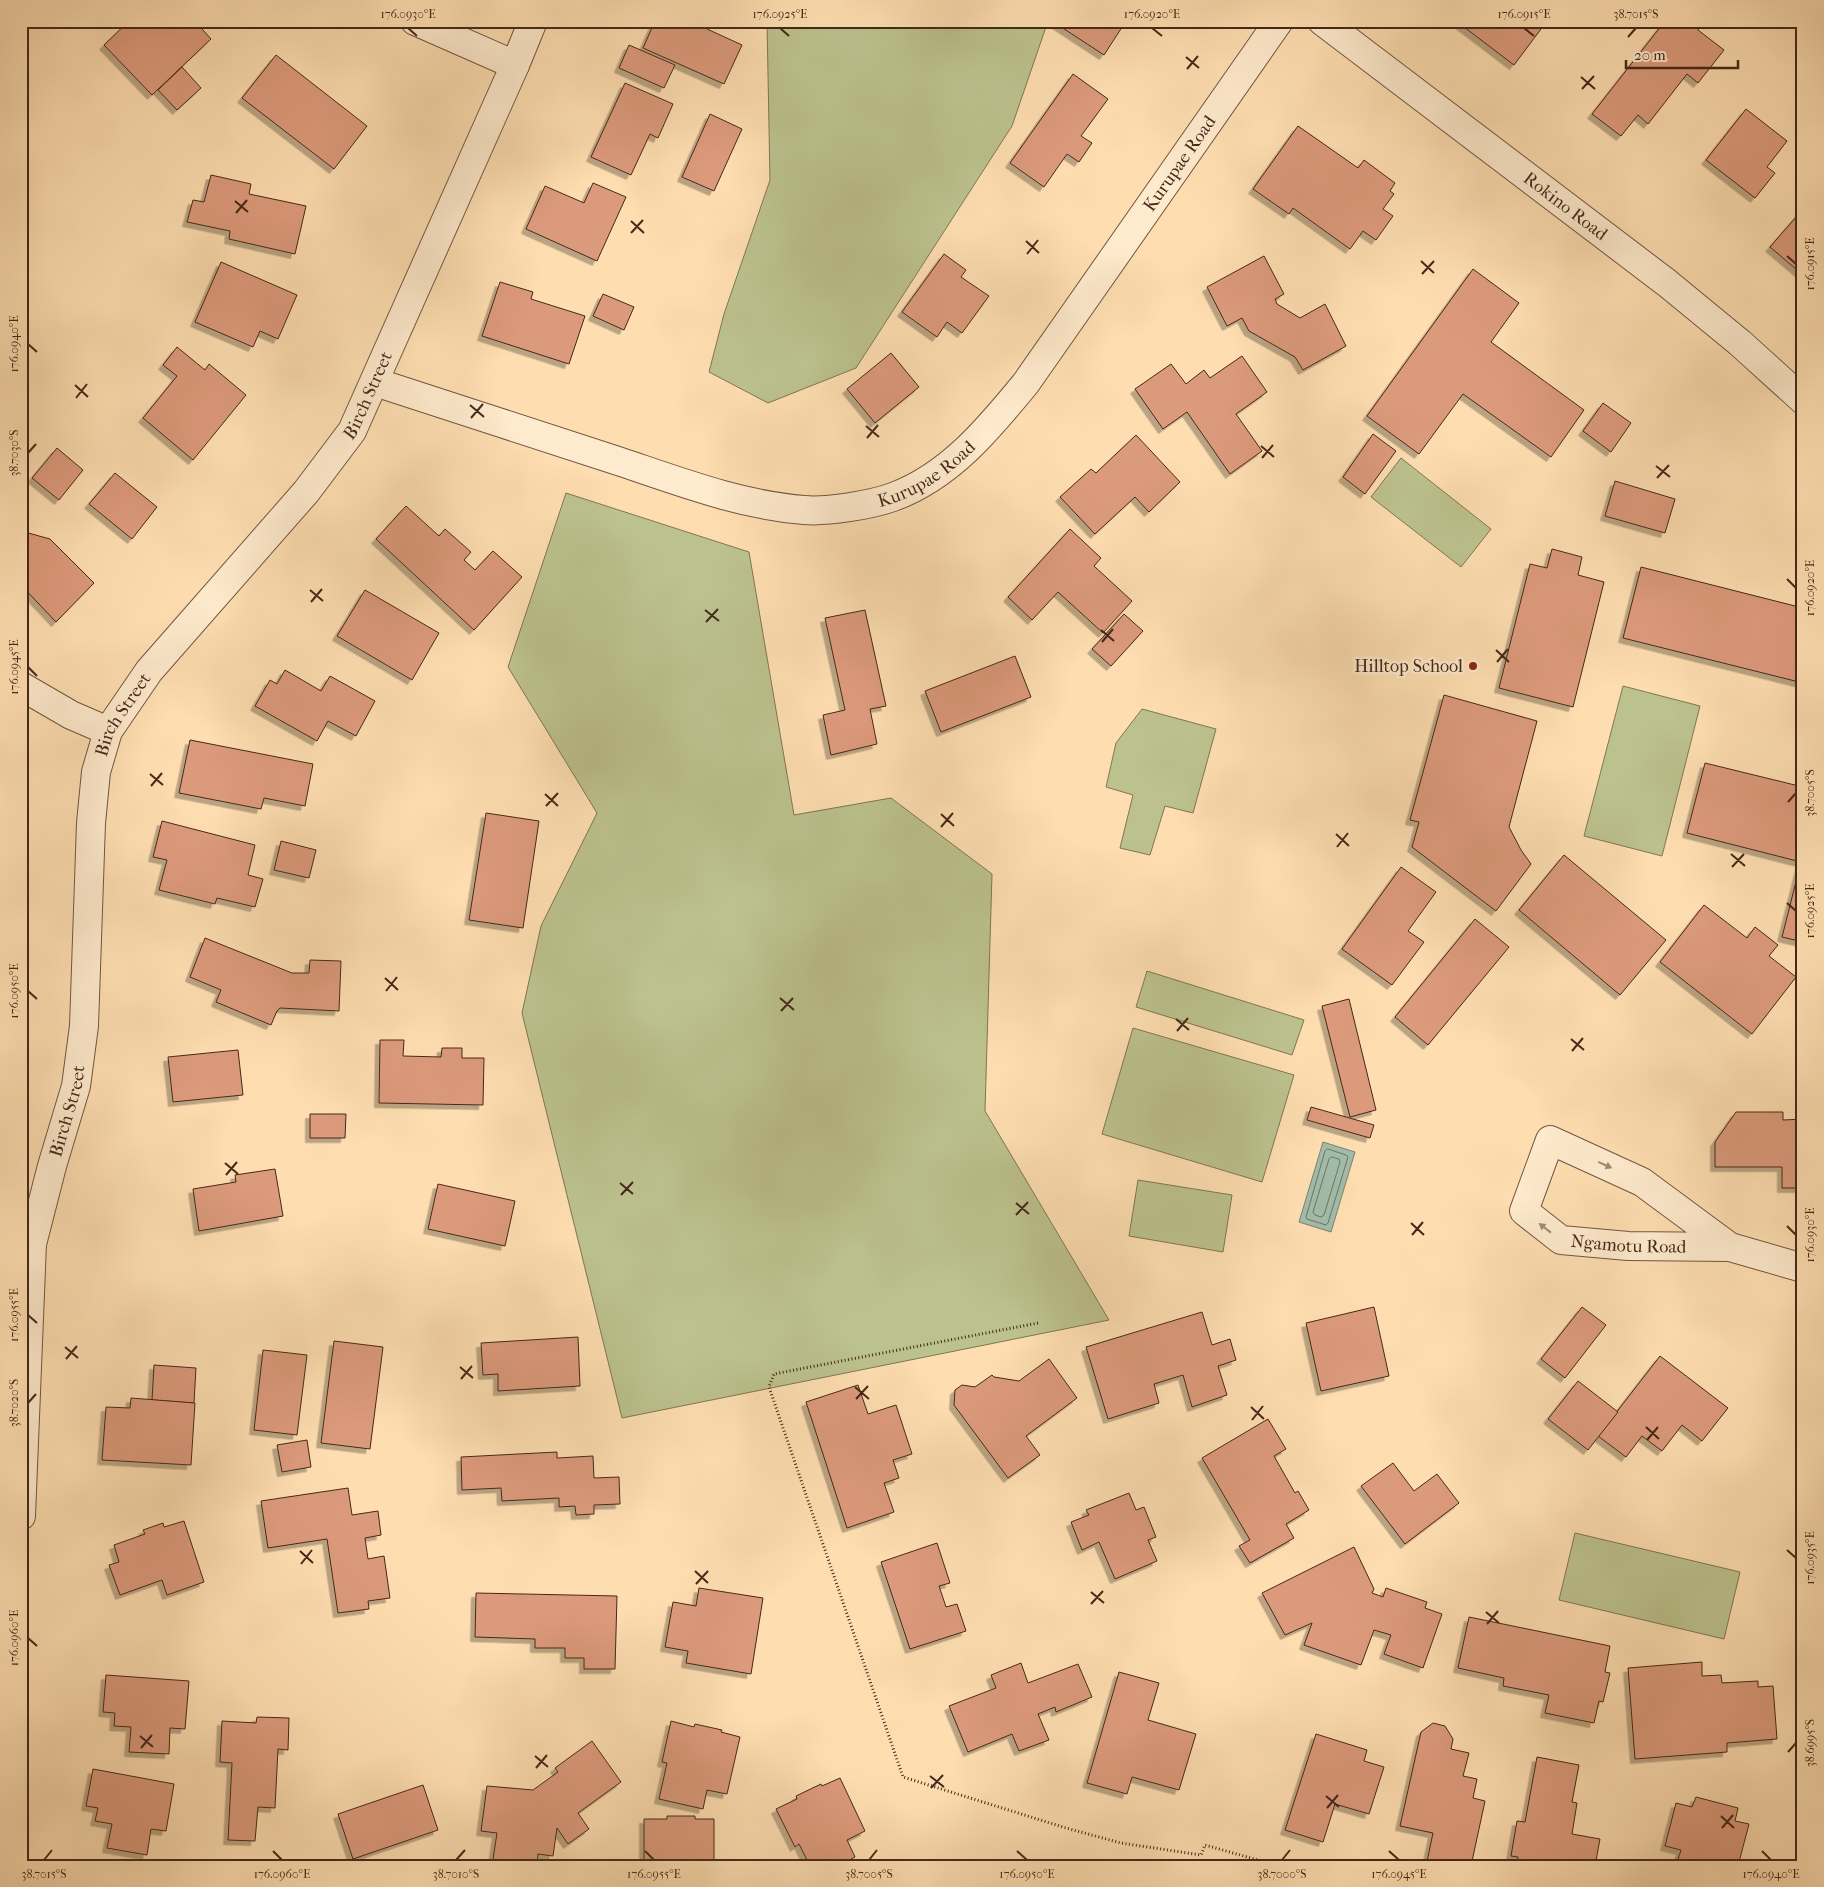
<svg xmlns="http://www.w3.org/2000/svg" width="1824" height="1887" viewBox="0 0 1824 1887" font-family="'IM FELL French Canon',serif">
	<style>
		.green { fill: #bcc28e; stroke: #807554 }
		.water { fill: #a0bca9; stroke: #7b8170 }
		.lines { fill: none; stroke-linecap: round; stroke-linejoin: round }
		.shore { stroke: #727262; stroke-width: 1 }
		.building { fill: #dc9a7b; stroke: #44281a; filter: url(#shadow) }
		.minor-casing { stroke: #725640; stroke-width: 30 }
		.path { stroke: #44281a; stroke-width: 3; stroke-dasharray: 1 2.5; stroke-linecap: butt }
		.minor { stroke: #feeacc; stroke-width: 28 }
		.oneway { fill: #a18973 }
		.ticks { fill: none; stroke: #44281a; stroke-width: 2 }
		.poi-dot { fill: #8f2418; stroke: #feeacc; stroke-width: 2 }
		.labels { text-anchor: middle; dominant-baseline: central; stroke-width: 5; stroke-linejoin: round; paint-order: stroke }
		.street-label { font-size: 18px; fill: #44281a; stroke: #feeacc }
		.poi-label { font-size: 18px; fill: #44281a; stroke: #feeacc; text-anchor: end }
		.neatline { fill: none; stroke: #44281a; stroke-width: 2 }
		.ticks-label { font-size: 12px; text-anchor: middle; fill: #44281a }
	</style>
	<defs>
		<filter id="shadow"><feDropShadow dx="-4.5" dy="4.5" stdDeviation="0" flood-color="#0004"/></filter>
	</defs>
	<rect width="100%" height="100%" fill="#fedeb1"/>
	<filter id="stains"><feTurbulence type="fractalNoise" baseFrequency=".004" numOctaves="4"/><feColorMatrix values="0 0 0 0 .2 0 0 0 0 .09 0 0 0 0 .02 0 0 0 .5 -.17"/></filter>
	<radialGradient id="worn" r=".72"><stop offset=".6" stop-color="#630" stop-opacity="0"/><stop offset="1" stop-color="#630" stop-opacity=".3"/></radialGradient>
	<g class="green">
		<path d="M767,21h281l-36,105 -156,242 -88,35 -59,-31 15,-58 46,-134z"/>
		<path d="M1401,458l90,71 -30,38 -90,-70z"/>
		<path d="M566,493l183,59 45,263 97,-17 101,76 -7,237 124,209 -487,98 -100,-405 19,-87 56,-113 -89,-146z"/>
		<path d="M1623,686l77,20 -38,150 -78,-20z"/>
		<path d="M1142,709l74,20 -23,84 -28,-7 -15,49 -30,-7 13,-53 -27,-8 10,-44z"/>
		<path d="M1147,971l157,49 -12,35 -156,-48z"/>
		<path d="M1133,1028l161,47 -32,107 -160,-48z"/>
		<path d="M1138,1180l94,15 -9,57 -94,-16z"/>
		<path d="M1575,1533l165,39 -16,67 -165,-39z"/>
	</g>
	<path class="water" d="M1323,1142l32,10 -24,80 -32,-10z"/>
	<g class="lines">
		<g class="shore">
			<path d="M1328,1149l18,6 2,2 -20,66 -2,2 -19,-6 -1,-2 19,-66z"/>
			<path d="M1332,1157l7,2 1,3 -16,53 -3,2 -6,-2 -2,-3 16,-53z"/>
		</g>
	</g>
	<g class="building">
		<path d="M129,21h52l5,5 4,-5h5l16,18 -59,56 -48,-50z"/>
		<path d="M655,21h55l-3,8 35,16 -18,39 -81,-36z"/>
		<path d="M1052,21h74l-22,34z"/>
		<path d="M1456,21h91l-33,44z"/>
		<path d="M1665,21h39l-6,9 26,20 -26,33 -11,-9 -39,50 -10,-9 -17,21 -29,-22z"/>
		<path d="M629,45l46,20 -11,23 -45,-20z"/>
		<path d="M276,55l91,71 -33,43 -92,-71z"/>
		<path d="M182,67l19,21 -24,22 -19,-20z"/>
		<path d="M1073,74l35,25 -27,37 11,7 -13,19 -12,-8 -23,33 -34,-24z"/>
		<path d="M625,83l48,21 -15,34 -8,-4 -19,41 -40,-18z"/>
		<path d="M1746,109l41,32 -20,26 8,6 -20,25 -49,-38z"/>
		<path d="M710,114l32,15 -28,62 -32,-14z"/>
		<path d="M1298,126l60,42 6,-8 31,23 -5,8 4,3 -11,15 10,7 -17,24 -13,-9 -13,18 -57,-41 -4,6 -36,-25z"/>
		<path d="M211,175l40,9 -2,10 57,12 -11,48 -66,-15 1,-8 -43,-9 6,-22 11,2z"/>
		<path d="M593,183l33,14 -29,64 -71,-32 19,-43 39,17z"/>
		<path d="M1803,209v66l-33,-28z"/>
		<path d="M944,254l22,16 -5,7 28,19 -27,37 -15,-11 -10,15 -35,-25z"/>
		<path d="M1264,256l20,38 -9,5 2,5 23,14 25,-14 21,42 -43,24 -8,-13 -46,-26 -7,-13 -15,8 -20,-39z"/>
		<path d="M221,262l76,33 -19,44 -18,-8 -7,16 -58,-25z"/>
		<path d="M1473,269l46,34 -28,39 93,68 -33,47 -88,-63 -44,60 -52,-38z"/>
		<path d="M500,282l33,10 -2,7 54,17 -16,48 -87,-28z"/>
		<path d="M603,294l31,13 -10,23 -31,-14z"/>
		<path d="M177,347l28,23 4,-6 37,31 -53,65 -50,-42 34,-42 -14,-11z"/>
		<path d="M891,353l28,34 -44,36 -28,-34z"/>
		<path d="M1242,356l25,36 -31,22 26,37 -32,23 -43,-62 -24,17 -28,-40 36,-25 15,20 18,-14 6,8z"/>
		<path d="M1603,403l28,20 -20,29 -28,-21z"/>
		<path d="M1373,434l23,17 -31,43 -22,-17z"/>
		<path d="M1136,435l44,47 -31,30 -14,-15 -40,37 -35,-37 31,-28 5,4z"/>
		<path d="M57,448l26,22 -24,30 -27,-22z"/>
		<path d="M115,473l42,34 -25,32 -43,-35z"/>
		<path d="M1615,481l60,18 -10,34 -60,-17z"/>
		<path d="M406,506l33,30 6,-7 26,23 -7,8 11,10 18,-19 29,26 -48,53 -98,-91z"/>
		<path d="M1070,529l31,29 -7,8 38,35 -29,32 -45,-41 -26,28 -24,-23z"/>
		<path d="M21,531l29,8 44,44 -38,39 -35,-37z"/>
		<path d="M1552,549l30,8 -4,18 26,7 -31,125 -74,-19 31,-124 17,4z"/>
		<path d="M1641,567l162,41v75l-180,-45z"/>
		<path d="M365,590l74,43 -27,47 -75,-44z"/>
		<path d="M865,610l21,96 -16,3 7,35 -46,11 -8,-40 22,-5 -20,-92z"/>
		<path d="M1124,614l19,17 -32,35 -19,-17z"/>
		<path d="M1015,656l16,41 -90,35 -16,-41z"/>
		<path d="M285,670l36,21 9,-15 45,25 -19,35 -28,-15 -11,20 -62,-35 15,-26 7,4z"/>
		<path d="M1444,695l93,26 -28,106 12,23 10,14 -35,47 -84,-64 7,-25 -9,-2z"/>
		<path d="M190,740l123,24 -8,42 -41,-8 -3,11 -82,-16z"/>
		<path d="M1705,763l98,24v155l-21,-5 19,-75 -114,-29z"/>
		<path d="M486,813l53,8 -16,107 -54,-8z"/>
		<path d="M162,821l93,24 -7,30 15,4 -8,28 -38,-9 -2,6 -56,-14 8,-30 -14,-3z"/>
		<path d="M281,841l35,9 -7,28 -35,-8z"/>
		<path d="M1564,855l102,85 -46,55 -101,-85z"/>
		<path d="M1401,867l35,25 -28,39 16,11 -32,43 -50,-36z"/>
		<path d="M1704,905l43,33 8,-11 23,18 -9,11 27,21 -44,57 -92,-72z"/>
		<path d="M1475,919l34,28 -81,98 -33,-28z"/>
		<path d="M205,938l87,35h17l1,-13 31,1 -2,50 -59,-3 -3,3 -6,14 -55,-23 5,-12 -31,-13z"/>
		<path d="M1349,999l27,111 -26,7 -28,-111z"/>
		<path d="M380,1040h24l-1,16 38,1 1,-9h20v10h22l-1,47 -104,-2z"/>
		<path d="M238,1050l5,45 -70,7 -5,-45z"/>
		<path d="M1311,1107l63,18 -4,13 -63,-18z"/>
		<path d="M1736,1112h47v8l20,-1v69h-21v-21h-67v-25z"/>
		<path d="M310,1114h36l-1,24h-35z"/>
		<path d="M275,1169l8,47 -84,15 -6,-42 43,-7 -1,-7z"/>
		<path d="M438,1184l77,17 -10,45 -77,-17z"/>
		<path d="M1374,1307l15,69 -68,15 -15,-68z"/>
		<path d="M1582,1307l24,18 -41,53 -24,-19z"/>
		<path d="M1202,1312l10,33 18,-6 6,21 -18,6 9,29 -35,12 -9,-32 -29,9 5,19 -51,16 -22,-72z"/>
		<path d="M578,1337l2,49 -82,5v-17l-15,1 -2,-32z"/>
		<path d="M334,1341l49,6 -13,102 -49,-6z"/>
		<path d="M263,1350l44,5 -10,80 -43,-5z"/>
		<path d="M1660,1356l68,52 -26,33 -20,-16 -20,26 -20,-15 -16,21 -28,-21z"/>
		<path d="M1049,1359l28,39 -51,38 14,19 -32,23 -54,-73 1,-15 7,-5 13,2 17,-12 2,2 25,4z"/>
		<path d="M154,1365l42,3 -2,35 -42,-3z"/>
		<path d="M1578,1381l40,31 -30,38 -40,-31z"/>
		<path d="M858,1385l10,29 28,-9 16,49 -19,6 6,18 -15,5 10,29 -47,16 -41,-126z"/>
		<path d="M131,1398l64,5 -4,62 -89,-5 4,-53 24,1z"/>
		<path d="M1268,1419l18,30 -12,7 21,37 3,-2 11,19 -23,14 8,14 -44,25 -11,-17 11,-6 -48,-82z"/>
		<path d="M307,1440l4,27 -29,5 -5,-27z"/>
		<path d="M557,1452v6l36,-2 1,22 25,-1 1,27 -26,1v9l-18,1 -1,-9 -16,1v-9l-57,3 -1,-13 -39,2 -1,-33z"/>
		<path d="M1393,1463l21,28 23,-17 22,29 -54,41 -44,-58z"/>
		<path d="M348,1488l4,27 26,-4 3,24 -16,3 3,21 16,-3 6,42 -22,3 1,8 -31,4 -11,-74 -59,9 -7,-47z"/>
		<path d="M1129,1493l7,17 8,-3 12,30 -8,3 9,21 -42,18 -16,-37 -17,8 -11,-28 18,-7 -3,-5z"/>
		<path d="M184,1521l20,61 -37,13 -5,-15 -42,15 -11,-30 10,-3 -5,-17 31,-11 -2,-4 20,-7 1,4z"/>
		<path d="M937,1543l13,40 -11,3 7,21 11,-3 9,27 -56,18 -29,-87z"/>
		<path d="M1354,1547l20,42 -2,4 11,4 3,-9 41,14 -2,6 17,6 -19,54 -39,-14 7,-19 -17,-5 -13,35 -57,-20 8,-22 -27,12 -23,-42z"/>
		<path d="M699,1588l64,10 -12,76 -65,-11 2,-12 -23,-4 8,-45 23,4z"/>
		<path d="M476,1593l141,3 -2,73h-31v-11h-19v-10h-30v-9l-60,-2z"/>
		<path d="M1469,1617l141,29 -5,26 5,1 -7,29 -4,-1 -5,22 -49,-10 4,-18 -46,-9 1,-8 -46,-10z"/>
		<path d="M1702,1662v14l19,-1 1,8 36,-2v6l15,-1 4,53 -50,4v9l-92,7 -7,-91z"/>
		<path d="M1021,1663l7,20 50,-19 14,33 -36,15 -1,-5 -17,7 11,26 -30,11 -7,-17 -44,18 -19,-46 47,-18 -5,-13z"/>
		<path d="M1119,1672l40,11 -11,37 48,14 -17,56 -47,-13 -5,17 -40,-11z"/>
		<path d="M106,1675l83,6 -4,48 -15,-1 -1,26 -40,-2 2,-25 -17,-1 1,-13 -12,-1z"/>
		<path d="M257,1717l32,1 -1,32 -10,-1 -3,59 -17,-1 -3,34 -27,-1 4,-77 -12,-1 2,-41 34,2z"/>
		<path d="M671,1721l23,6 1,-3 27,6 -1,2 19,5 -13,57 -20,-4 -4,19 -44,-10 8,-36 -5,-1z"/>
		<path d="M1433,1723l12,3 8,13 -2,10 18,4 -6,23 14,3 -4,19 12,3 -14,65h-45l7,-33 -33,-7 21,-94z"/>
		<path d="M1316,1734l51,16 -3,11 20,6 -15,47 -34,-10 -12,38 -38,-12z"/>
		<path d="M592,1741l29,41 -43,31 11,16 -21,15 -11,-16 -4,28 -15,-2 -1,12h-45l5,-33 -16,-2 6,-45 46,4 25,-18 -3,-4z"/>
		<path d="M1537,1757l42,8 -7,37 5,1 -5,31 28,5 -5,27h-78l1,-9 -7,-1 6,-35 8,1z"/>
		<path d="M93,1769l81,15 -8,47 -15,-2 -4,26 -40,-7 5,-24 -17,-3 3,-13 -12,-2z"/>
		<path d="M840,1778l25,53 -18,9 8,17 -17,9h-28l-11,-22 -4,3 -19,-38 21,-10 -1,-3 25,-12 1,2z"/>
		<path d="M423,1785l15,45 -85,29 -15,-45z"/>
		<path d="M1696,1797l42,11 -3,13 14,3 -11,42h-62l5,-16 -16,-4 11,-43 16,4z"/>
		<path d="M667,1816h28v3h19v47h-65v-5h-5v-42h23z"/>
	</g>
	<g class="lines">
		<defs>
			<g id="minor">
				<path d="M415,21l100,44"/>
				<path id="s1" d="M1322,21l345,262 73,60 63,57"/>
				<path id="s2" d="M375,382c81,26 162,53 243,79 60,20 122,44 186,49 23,2 67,-5 89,-13 57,-21 96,-69 133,-114l253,-362"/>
				<path d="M21,686l50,29 37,16"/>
				<path id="s3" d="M1730,1247l-88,-65 -92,-42 -26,71 37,29 67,6 102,1 73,21"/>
				<path id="s4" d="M21,1516l11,-272 20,-78 24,-80 8,-60 7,-203 5,-51 12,-41 41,-60 157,-179 46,-61 163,-366 18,-44"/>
			</g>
		</defs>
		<use href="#minor" class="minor-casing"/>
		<path class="path" d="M1038,1323l-264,51 -5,13 134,390 163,51 55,15 80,12 4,-10 74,21"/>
		<use href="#minor" class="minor"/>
	</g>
	<defs><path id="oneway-solid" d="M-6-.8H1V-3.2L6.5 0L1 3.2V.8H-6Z" transform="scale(1.25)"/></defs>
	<g class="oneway">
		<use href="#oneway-solid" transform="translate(1605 1165) rotate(24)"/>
		<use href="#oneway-solid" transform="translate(1545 1228) rotate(-142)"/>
	</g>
	<path class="ticks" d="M408,28l9,8M780,28l9,8M1152,28l10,8M1524,28l10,8M1628,37l8,-9M1186,57l13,11M1187,69l11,-13M1581,77l14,12M1582,89l12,-13M235,201l13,11M236,213l11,-13M631,221l13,12M631,233l12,-13M1026,241l13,12M1027,254l11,-14M1787,256l9,8M1421,261l13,12M1422,274l12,-13M28,344l9,8M75,385l13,12M76,398l11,-14M470,405l14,12M471,418l12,-14M866,426l13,11M867,438l11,-13M1261,446l13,11M28,453l8,-9M1262,458l11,-13M1656,466l14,11M1657,478l12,-13M1787,579l9,9M310,590l13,11M311,602l11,-13M705,610l14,11M706,622l12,-13M1101,630l13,11M1102,642l11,-13M1496,650l13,12M1497,662l11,-13M28,667l9,9M150,774l13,11M151,786l11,-13M545,794l13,12M1788,802l8,-9M546,806l12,-13M941,814l13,12M941,827l12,-14M1336,834l13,12M1337,847l11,-14M1731,854l14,12M1732,867l12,-13M1787,903l9,8M385,978l13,12M28,991l9,8M386,991l11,-14M780,998l14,12M781,1011l12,-13M1176,1019l13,11M1177,1031l11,-13M1571,1039l13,11M1572,1051l11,-13M225,1163l13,11M226,1175l11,-13M620,1183l13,11M621,1195l12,-13M1016,1203l13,11M1016,1215l12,-13M1411,1223l13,12M1787,1226l9,9M1412,1235l11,-13M28,1315l9,8M65,1347l13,11M66,1359l11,-13M460,1367l13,11M461,1379l11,-13M855,1387l14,12M856,1399l12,-13M28,1403l8,-9M1251,1407l13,12M1252,1420l11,-14M1646,1427l13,12M1647,1440l11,-13M1787,1550l9,8M300,1551l13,12M301,1564l11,-14M695,1571l13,12M696,1584l12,-13M1091,1592l13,11M1091,1604l12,-13M1486,1612l13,11M1487,1624l11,-13M28,1638l9,8M140,1736l13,11M141,1748l11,-13M1788,1752l8,-9M535,1756l13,11M536,1768l11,-13M930,1776l14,11M931,1788l12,-13M1326,1796l13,11M1327,1808l11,-13M1721,1816l13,12M1722,1828l11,-13M273,1851l9,9M645,1851l9,9M1017,1851l10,9M1389,1851l10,9M1762,1851l9,9M44,1860l8,-10M456,1860l9,-10M869,1860l8,-10M1282,1860l8,-10"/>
	<circle class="poi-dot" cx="1473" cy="666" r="5"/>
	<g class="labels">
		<g class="street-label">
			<text stroke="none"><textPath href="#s2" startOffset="984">Kurupae Road</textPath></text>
			<text stroke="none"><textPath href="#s1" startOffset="306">Rokino Road</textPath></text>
			<text stroke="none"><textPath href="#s4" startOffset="1220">Birch Street</textPath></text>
			<text stroke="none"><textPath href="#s2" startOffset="579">Kurupae Road</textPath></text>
			<text stroke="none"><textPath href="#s4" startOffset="815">Birch Street</textPath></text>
			<text stroke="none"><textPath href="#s4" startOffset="410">Birch Street</textPath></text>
			<text stroke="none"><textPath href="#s3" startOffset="401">Ngamotu Road</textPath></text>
		</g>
		<g class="poi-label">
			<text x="1463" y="666">Hilltop School</text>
		</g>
	</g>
	<rect width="1824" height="1887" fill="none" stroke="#fedeb1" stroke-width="55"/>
	<path d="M1626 60v8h112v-8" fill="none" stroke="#44281a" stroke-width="2.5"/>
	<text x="1634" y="60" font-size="15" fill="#44281a" stroke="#feeacc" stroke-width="4" paint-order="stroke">20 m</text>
	<rect x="28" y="28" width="1768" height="1832" class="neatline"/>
	<g class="ticks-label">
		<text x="408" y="18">176.0930°E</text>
		<text x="780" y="18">176.0925°E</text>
		<text x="1152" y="18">176.0920°E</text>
		<text x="1524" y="18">176.0915°E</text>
		<text x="1636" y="18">38.7015°S</text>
		<text transform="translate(1810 264) rotate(-90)" y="4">176.0915°E</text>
		<text transform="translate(14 344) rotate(-90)" y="4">176.0940°E</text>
		<text transform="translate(14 453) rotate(-90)" y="4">38.7030°S</text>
		<text transform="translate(1810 588) rotate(-90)" y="4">176.0920°E</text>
		<text transform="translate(14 667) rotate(-90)" y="4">176.0945°E</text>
		<text transform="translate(1810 793) rotate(-90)" y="4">38.7005°S</text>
		<text transform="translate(1810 911) rotate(-90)" y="4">176.0925°E</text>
		<text transform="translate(14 991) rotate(-90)" y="4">176.0950°E</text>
		<text transform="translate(1810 1235) rotate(-90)" y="4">176.0930°E</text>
		<text transform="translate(14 1315) rotate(-90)" y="4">176.0955°E</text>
		<text transform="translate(14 1403) rotate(-90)" y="4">38.7020°S</text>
		<text transform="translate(1810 1558) rotate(-90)" y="4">176.0935°E</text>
		<text transform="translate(14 1638) rotate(-90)" y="4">176.0960°E</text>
		<text transform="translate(1810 1743) rotate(-90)" y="4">38.6995°S</text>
		<text x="44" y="1878">38.7015°S</text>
		<text x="282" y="1878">176.0960°E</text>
		<text x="456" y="1878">38.7010°S</text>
		<text x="654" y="1878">176.0955°E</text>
		<text x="869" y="1878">38.7005°S</text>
		<text x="1027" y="1878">176.0950°E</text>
		<text x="1282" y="1878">38.7000°S</text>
		<text x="1399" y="1878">176.0945°E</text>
		<text x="1771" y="1878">176.0940°E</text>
	</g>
	<rect width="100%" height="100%" filter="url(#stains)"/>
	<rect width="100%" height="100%" fill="url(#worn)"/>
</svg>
